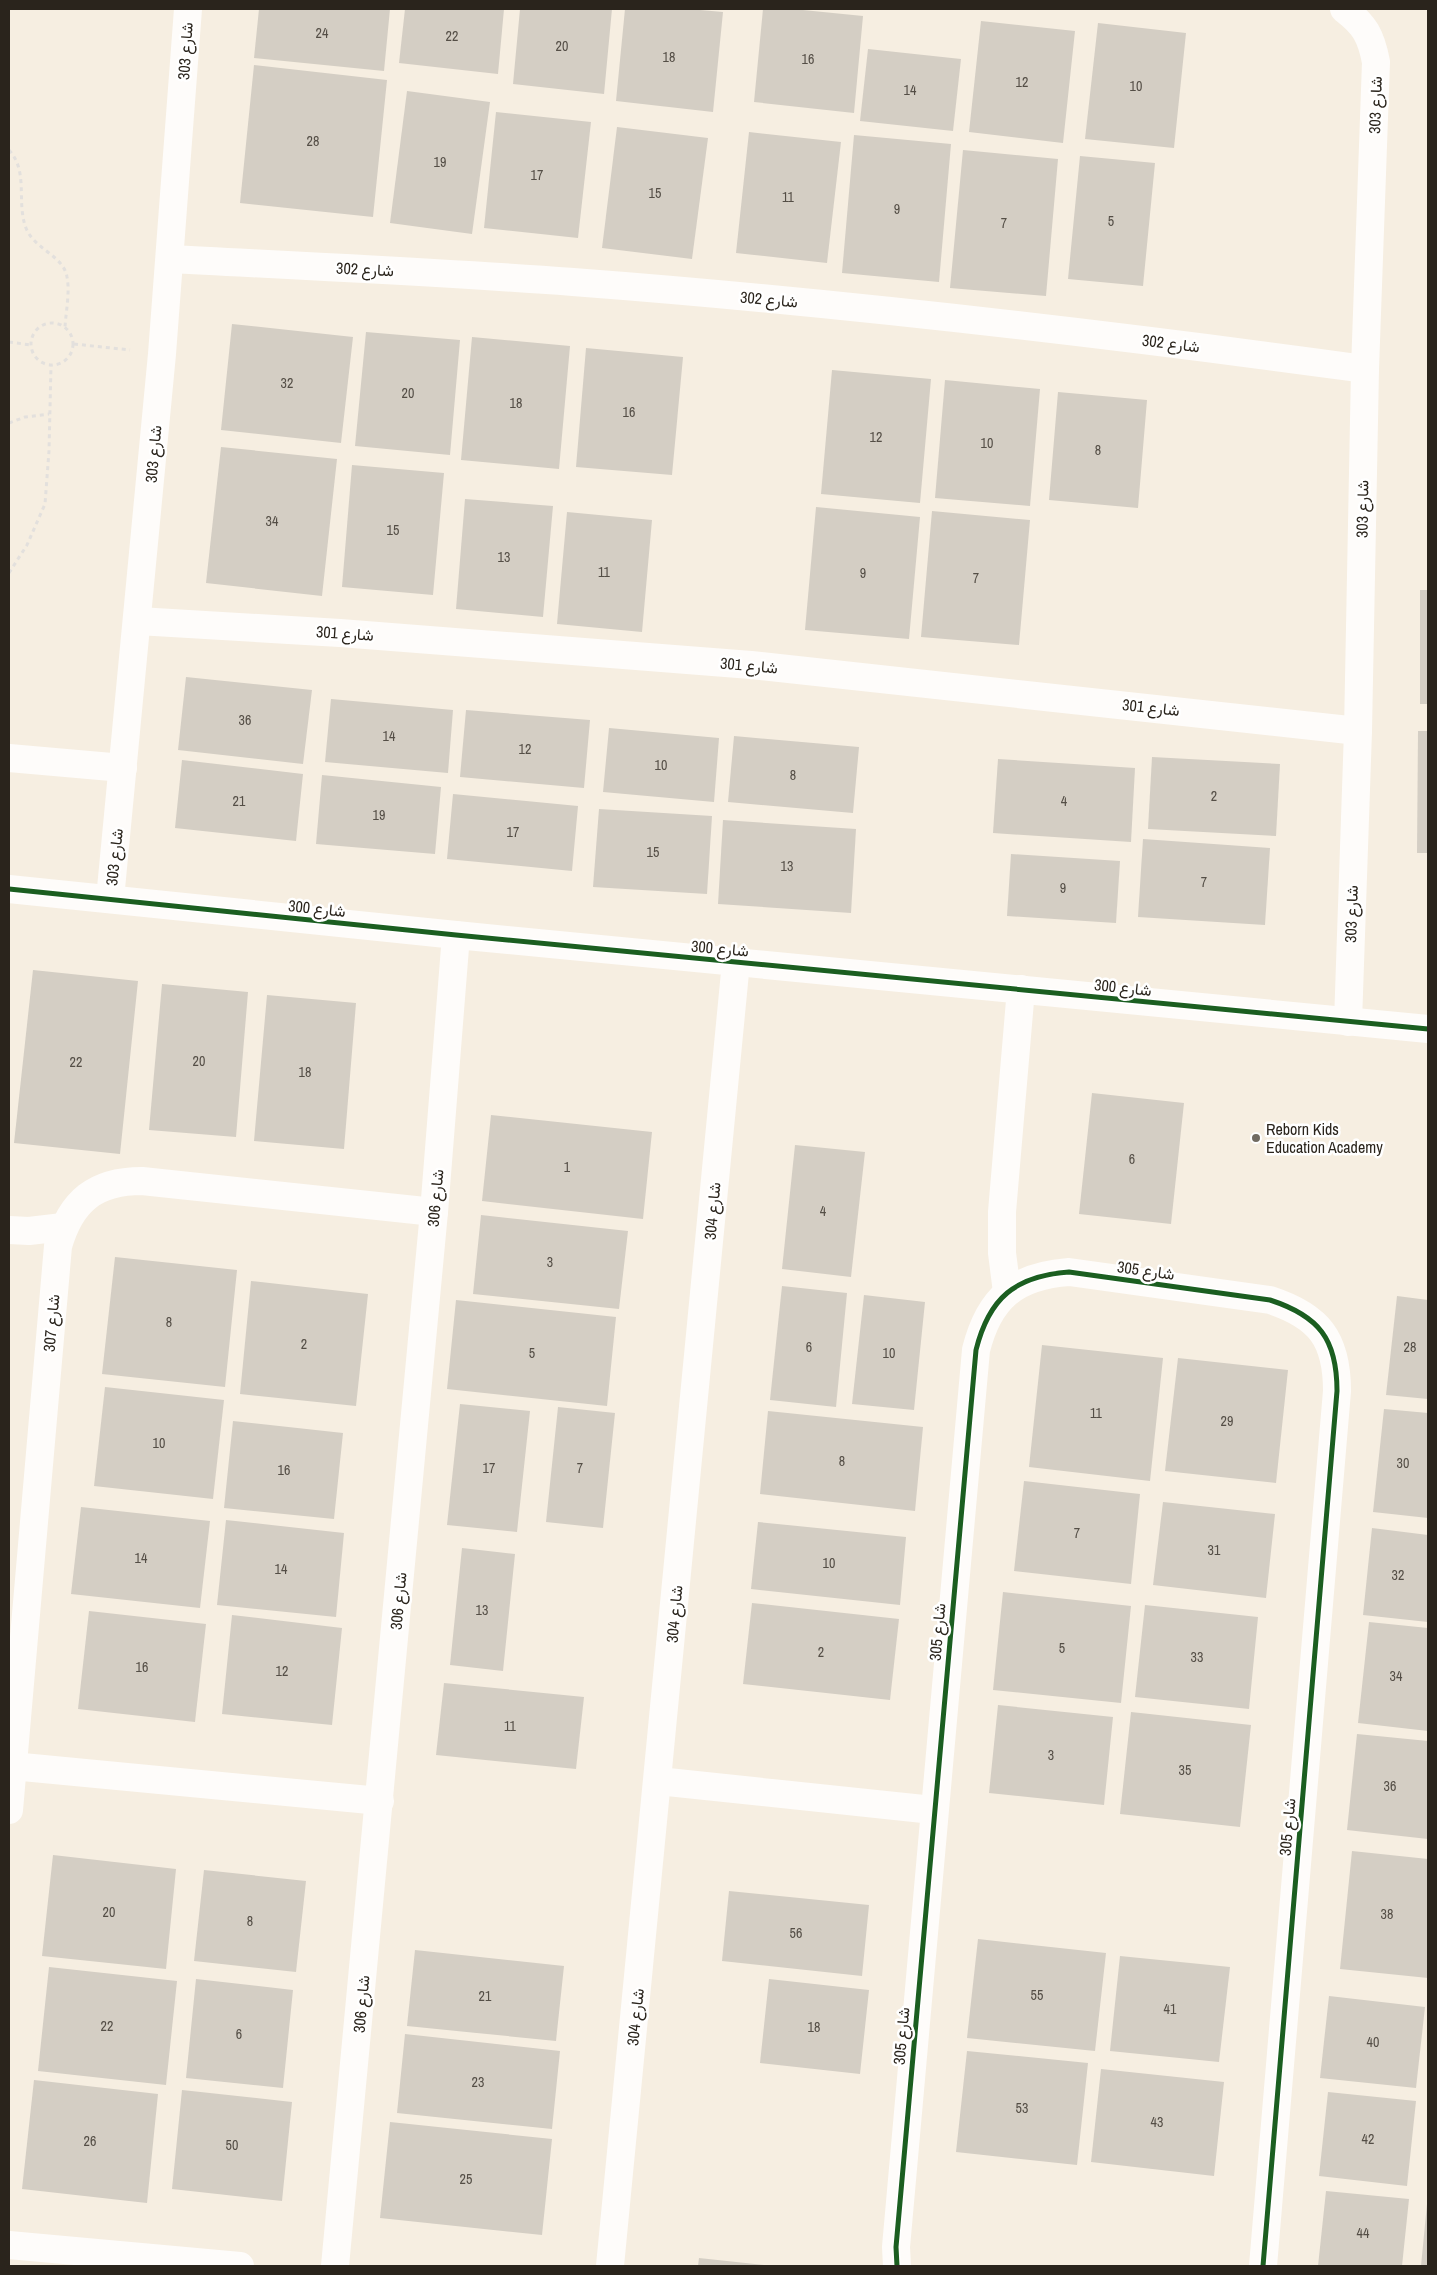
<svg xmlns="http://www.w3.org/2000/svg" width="1437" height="2275" viewBox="0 0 1437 2275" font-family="'Archivo Narrow',Vazirmatn,sans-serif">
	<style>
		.building { fill: #d4cec4 }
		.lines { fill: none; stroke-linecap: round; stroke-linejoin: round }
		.path { stroke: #e3e0dd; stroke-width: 3; stroke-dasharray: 4 4; stroke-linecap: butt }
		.minor { stroke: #fefcfa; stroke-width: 28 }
		.cycleway-casing { stroke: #fff; stroke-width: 8 }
		.cycleway { stroke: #1b5e20; stroke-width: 5 }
		.poi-dot { fill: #716b61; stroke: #fff; stroke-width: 2 }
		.labels { text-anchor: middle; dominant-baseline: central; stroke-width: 5; stroke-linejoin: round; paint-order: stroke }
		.number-label { font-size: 14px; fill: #544e46 }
		.street-label { font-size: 16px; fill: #2a241c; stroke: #fff }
		.poi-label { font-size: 16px; fill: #2a241c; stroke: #fff; text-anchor: start }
	</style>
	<rect width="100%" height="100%" fill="#f6eee1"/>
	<g class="building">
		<path d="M259,9h131l-6,62 -130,-13z"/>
		<path d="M405,9h99l-6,65 -99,-11z"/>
		<path d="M520,9h92l-8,85 -91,-10z"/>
		<path d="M625,9h64l34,3 -10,100 -97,-11z"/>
		<path d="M763,9h30l70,7 -9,97 -100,-11z"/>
		<path d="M981,21l94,10 -12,112 -94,-11z"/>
		<path d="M1098,23l88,10 -12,115 -89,-9z"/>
		<path d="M868,49l93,10 -8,72 -93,-10z"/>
		<path d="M254,65l133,15 -14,137 -133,-14z"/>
		<path d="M407,91l83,11 -18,132 -82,-11z"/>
		<path d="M496,112l95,10 -13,116 -94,-10z"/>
		<path d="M617,127l91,11 -16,121 -90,-11z"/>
		<path d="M749,132l92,10 -14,121 -91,-10z"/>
		<path d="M854,135l97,9 -12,138 -97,-9z"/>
		<path d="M963,150l95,9 -12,137 -96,-8z"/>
		<path d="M1080,156l75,7 -12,123 -75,-7z"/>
		<path d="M232,324l121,13 -12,106 -120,-13z"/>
		<path d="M366,332l94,8 -10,115 -95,-9z"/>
		<path d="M472,337l98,9 -11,123 -98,-9z"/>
		<path d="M586,348l97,9 -11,118 -96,-8z"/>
		<path d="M832,370l99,9 -11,124 -99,-9z"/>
		<path d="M945,380l95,9 -10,117 -95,-8z"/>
		<path d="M1058,392l89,8 -9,108 -89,-8z"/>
		<path d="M221,447l116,12 -15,137 -116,-13z"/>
		<path d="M352,465l92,8 -11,122 -91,-8z"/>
		<path d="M465,499l88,7 -10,111 -87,-8z"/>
		<path d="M816,507l104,10 -11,122 -104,-9z"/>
		<path d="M932,511l98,9 -11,125 -98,-8z"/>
		<path d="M567,512l85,8 -10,112 -85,-8z"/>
		<rect x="1420" y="590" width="8" height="114"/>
		<path d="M186,677l126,13 -9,74 -125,-14z"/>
		<path d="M331,699l122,11 -5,63 -123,-11z"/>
		<path d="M466,710l124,10 -6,68 -124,-11z"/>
		<path d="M609,728l110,10 -5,64 -111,-10z"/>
		<path d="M1418,731h10v122h-11z"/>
		<path d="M734,736l125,11 -6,66 -125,-11z"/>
		<path d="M1152,757l128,7 -4,72 -128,-7z"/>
		<path d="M998,759l137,9 -4,74 -138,-9z"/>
		<path d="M182,760l121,14 -7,67 -121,-13z"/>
		<path d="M322,775l119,12 -6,67 -119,-10z"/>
		<path d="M453,794l125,12 -6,65 -125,-12z"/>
		<path d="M599,809l113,7 -5,78 -114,-7z"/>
		<path d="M723,820l133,9 -5,84 -133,-9z"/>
		<path d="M1143,839l127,9 -5,77 -127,-8z"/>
		<path d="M1011,854l109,7 -4,62 -109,-7z"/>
		<path d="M33,970l105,11 -18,173 -106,-11z"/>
		<path d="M162,984l86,8 -12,145 -87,-7z"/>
		<path d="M267,995l89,8 -12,146 -90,-8z"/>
		<path d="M1092,1093l92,10 -13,121 -92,-10z"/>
		<path d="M491,1115l161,17 -9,87 -161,-18z"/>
		<path d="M795,1145l70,7 -14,125 -69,-8z"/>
		<path d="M481,1215l147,16 -9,78 -146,-15z"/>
		<path d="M115,1257l122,13 -12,117 -123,-13z"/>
		<path d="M251,1281l117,13 -12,112 -116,-12z"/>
		<path d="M782,1286l65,7 -11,114 -66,-7z"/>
		<path d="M864,1295l61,7 -11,108 -62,-6z"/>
		<path d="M1397,1296l31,4v99l-42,-4z"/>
		<path d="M456,1300l160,17 -9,89 -160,-17z"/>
		<path d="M1042,1345l121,13 -13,123 -121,-14z"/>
		<path d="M1178,1358l110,12 -12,113 -111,-12z"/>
		<path d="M105,1387l119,13 -11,99 -119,-13z"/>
		<path d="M460,1404l70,7 -13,121 -70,-7z"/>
		<path d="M558,1407l57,6 -12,115 -57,-6z"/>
		<path d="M1384,1409l44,4v105l-55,-6z"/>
		<path d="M768,1411l155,16 -8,84 -155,-17z"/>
		<path d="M233,1421l110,12 -9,86 -110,-11z"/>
		<path d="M1024,1481l116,13 -9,90 -117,-13z"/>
		<path d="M1163,1502l112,12 -9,84 -113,-13z"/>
		<path d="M81,1507l129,14 -10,87 -129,-14z"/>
		<path d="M226,1520l118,13 -8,84 -119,-12z"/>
		<path d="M758,1522l148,15 -6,68 -149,-16z"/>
		<path d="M1372,1528l56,7v87l-65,-7z"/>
		<path d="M462,1548l53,6 -12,117 -53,-6z"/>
		<path d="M1003,1592l128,14 -10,97 -128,-13z"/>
		<path d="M752,1603l147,16 -9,81 -147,-16z"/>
		<path d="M1145,1605l113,12 -9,92 -114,-12z"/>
		<path d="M89,1611l117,13 -11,98 -117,-13z"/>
		<path d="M232,1615l110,13 -10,97 -110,-11z"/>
		<path d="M1369,1622l59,6v103l-70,-8z"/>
		<path d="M444,1683l140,14 -8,72 -140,-14z"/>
		<path d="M998,1705l115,12 -9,88 -115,-12z"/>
		<path d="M1131,1712l120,13 -11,102 -120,-13z"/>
		<path d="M1357,1734l71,7v98l-81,-9z"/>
		<path d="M1352,1851l76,8v119l-88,-9z"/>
		<path d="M53,1855l123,14 -10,100 -124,-13z"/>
		<path d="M204,1870l102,11 -10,91 -102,-11z"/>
		<path d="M729,1891l140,14 -7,71 -140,-15z"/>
		<path d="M978,1939l128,14 -11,98 -128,-13z"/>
		<path d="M415,1950l149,16 -8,75 -149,-15z"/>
		<path d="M1120,1956l110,11 -11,95 -109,-11z"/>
		<path d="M49,1967l128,14 -11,104 -128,-14z"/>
		<path d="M196,1979l97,11 -10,98 -97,-10z"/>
		<path d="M769,1979l100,11 -9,84 -100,-11z"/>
		<path d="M1329,1996l96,11 -9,81 -96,-10z"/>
		<path d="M405,2034l155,17 -8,78 -155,-16z"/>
		<path d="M967,2051l121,12 -11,102 -121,-13z"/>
		<path d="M1101,2069l123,13 -10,94 -123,-14z"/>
		<path d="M34,2080l124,14 -11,109 -125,-14z"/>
		<path d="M182,2090l110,12 -10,99 -110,-12z"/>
		<path d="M1328,2092l88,9 -9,85 -88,-10z"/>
		<path d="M390,2122l162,17 -10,96 -162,-17z"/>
		<path d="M1326,2191l83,8 -7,67h-84z"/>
		<path d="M1427,2204l1,62h-7z"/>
		<path d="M699,2258l65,7v1h-66z"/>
	</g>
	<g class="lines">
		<g class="path">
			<path d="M9,150c20,22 7,52 17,78 8,21 38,28 41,49 3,15 -1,34 -2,50"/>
			<circle cx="52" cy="344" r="21"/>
			<path d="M9,342l22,3"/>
			<path d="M74,344l56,6"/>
			<path d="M9,423l16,-6 24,-3"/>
			<path d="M9,573l18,-28 18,-41 4,-53 2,-86"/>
		</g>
		<g class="minor">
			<path d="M1344,9c21,16 27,27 32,53l-11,307 -7,362 -10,291"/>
			<path d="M170,259c134,7 269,13 403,23 265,20 528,51 792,87"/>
			<path d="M138,621l202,12 411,32 607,66"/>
			<path d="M9,758l114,10"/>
			<path d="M9,889l447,46 972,94"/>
			<path d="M110,899l52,-545 26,-345"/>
			<path d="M9,1230l20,1 34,-4"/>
			<path d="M1007,1292l-5,-39v-41l19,-223"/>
			<path d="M12,1766l368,35"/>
			<path d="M658,1781l275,29"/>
			<path d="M9,1810l49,-564c13,-45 37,-65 84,-65l292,31"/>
			<path d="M9,2245l231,21"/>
			<path d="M335,2266l99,-1054 22,-277"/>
			<path d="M610,2266l126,-1304"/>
			<path d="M897,2266l-1,-19 80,-897c13,-52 39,-74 93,-78l201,28c49,16 67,39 67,91l-74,875"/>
		</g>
		<defs>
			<g id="cycleway">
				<path d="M9,889l447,46 972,94"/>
				<path d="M897,2266l-1,-19 80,-897c13,-52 39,-74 93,-78l201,28c49,16 67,39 67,91l-74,875"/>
			</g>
		</defs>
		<use href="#cycleway" class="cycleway-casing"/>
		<use href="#cycleway" class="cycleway"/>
	</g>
	<circle class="poi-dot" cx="1256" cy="1138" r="5"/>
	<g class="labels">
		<g class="number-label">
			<text x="322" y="33">24</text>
			<text x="452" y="36">22</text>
			<text x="562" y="46">20</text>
			<text x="669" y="57">18</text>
			<text x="808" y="59">16</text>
			<text x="1022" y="82">12</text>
			<text x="1136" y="86">10</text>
			<text x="910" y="90">14</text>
			<text x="313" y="141">28</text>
			<text x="440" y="162">19</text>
			<text x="537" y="175">17</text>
			<text x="655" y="193">15</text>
			<text x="788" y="197">11</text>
			<text x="897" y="209">9</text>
			<text x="1111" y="221">5</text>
			<text x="1004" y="223">7</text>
			<text x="287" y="383">32</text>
			<text x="408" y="393">20</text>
			<text x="516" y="403">18</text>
			<text x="629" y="412">16</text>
			<text x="876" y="437">12</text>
			<text x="987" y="443">10</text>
			<text x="1098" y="450">8</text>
			<text x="272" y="521">34</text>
			<text x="393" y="530">15</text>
			<text x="504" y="557">13</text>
			<text x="604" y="572">11</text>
			<text x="863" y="573">9</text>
			<text x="976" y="578">7</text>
			<text x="245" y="720">36</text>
			<text x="389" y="736">14</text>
			<text x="525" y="749">12</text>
			<text x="661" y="765">10</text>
			<text x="793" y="775">8</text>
			<text x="1214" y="796">2</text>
			<text x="239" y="801">21</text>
			<text x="1064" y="801">4</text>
			<text x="379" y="815">19</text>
			<text x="513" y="832">17</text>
			<text x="653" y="852">15</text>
			<text x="787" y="866">13</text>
			<text x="1204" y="882">7</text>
			<text x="1063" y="888">9</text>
			<text x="199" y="1061">20</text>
			<text x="76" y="1062">22</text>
			<text x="305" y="1072">18</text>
			<text x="1132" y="1159">6</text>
			<text x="567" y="1167">1</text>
			<text x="823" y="1211">4</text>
			<text x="550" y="1262">3</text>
			<text x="169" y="1322">8</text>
			<text x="304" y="1344">2</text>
			<text x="809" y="1347">6</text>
			<text x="1410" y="1347">28</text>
			<text x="532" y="1353">5</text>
			<text x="889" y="1353">10</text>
			<text x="1096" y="1413">11</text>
			<text x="1227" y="1421">29</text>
			<text x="159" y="1443">10</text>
			<text x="842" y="1461">8</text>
			<text x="1403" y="1463">30</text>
			<text x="489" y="1468">17</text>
			<text x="580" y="1468">7</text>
			<text x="284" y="1470">16</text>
			<text x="1077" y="1533">7</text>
			<text x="1214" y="1550">31</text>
			<text x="141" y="1558">14</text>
			<text x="829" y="1563">10</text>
			<text x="281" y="1569">14</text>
			<text x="1398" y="1575">32</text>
			<text x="482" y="1610">13</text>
			<text x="1062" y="1648">5</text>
			<text x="821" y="1652">2</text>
			<text x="1197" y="1657">33</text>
			<text x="142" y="1667">16</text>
			<text x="282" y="1671">12</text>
			<text x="1396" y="1676">34</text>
			<text x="510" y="1726">11</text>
			<text x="1051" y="1755">3</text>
			<text x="1185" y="1770">35</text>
			<text x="1390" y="1786">36</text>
			<text x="109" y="1912">20</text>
			<text x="1387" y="1914">38</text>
			<text x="250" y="1921">8</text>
			<text x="796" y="1933">56</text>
			<text x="1037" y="1995">55</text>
			<text x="485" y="1996">21</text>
			<text x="1170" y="2009">41</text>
			<text x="107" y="2026">22</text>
			<text x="814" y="2027">18</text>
			<text x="239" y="2034">6</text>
			<text x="1373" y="2042">40</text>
			<text x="478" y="2082">23</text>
			<text x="1022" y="2108">53</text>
			<text x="1157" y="2122">43</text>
			<text x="1368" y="2139">42</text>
			<text x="90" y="2141">26</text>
			<text x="232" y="2145">50</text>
			<text x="466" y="2179">25</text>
			<text x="1363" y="2233">44</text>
		</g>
		<g class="street-label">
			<text transform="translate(185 51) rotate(-86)">شارع 303</text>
			<text transform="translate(1375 105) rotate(-88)">شارع 303</text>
			<text transform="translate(365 269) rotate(3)">شارع 302</text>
			<text transform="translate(769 299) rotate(5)">شارع 302</text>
			<text transform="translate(1171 343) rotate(7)">شارع 302</text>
			<text transform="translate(153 454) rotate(-85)">شارع 303</text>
			<text transform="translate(1362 509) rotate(-89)">شارع 303</text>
			<text transform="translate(345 633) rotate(4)">شارع 301</text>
			<text transform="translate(749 665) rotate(5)">شارع 301</text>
			<text transform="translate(1151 707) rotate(6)">شارع 301</text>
			<text transform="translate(114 857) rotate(-84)">شارع 303</text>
			<text transform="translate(317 908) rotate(6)">شارع 300</text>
			<text transform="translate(1351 914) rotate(-88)">شارع 303</text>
			<text transform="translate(720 948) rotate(5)">شارع 300</text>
			<text transform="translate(1123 987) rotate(6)">شارع 300</text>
			<text transform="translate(435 1198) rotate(-85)">شارع 306</text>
			<text transform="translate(712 1211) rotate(-85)">شارع 304</text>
			<text transform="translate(1146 1270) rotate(8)">شارع 305</text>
			<text transform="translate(51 1323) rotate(-85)">شارع 307</text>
			<text transform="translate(398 1601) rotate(-85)">شارع 306</text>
			<text transform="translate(674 1614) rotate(-85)">شارع 304</text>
			<text transform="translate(937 1632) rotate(-85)">شارع 305</text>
			<text transform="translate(1287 1827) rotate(-85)">شارع 305</text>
			<text transform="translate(361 2004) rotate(-85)">شارع 306</text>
			<text transform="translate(635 2017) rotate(-84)">شارع 304</text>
			<text transform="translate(901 2036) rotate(-85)">شارع 305</text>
		</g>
		<g class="poi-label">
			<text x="1266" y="1129">Reborn Kids<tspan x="1266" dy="18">Education Academy</tspan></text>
		</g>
	</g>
	<rect width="1437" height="2275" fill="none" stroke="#2a241c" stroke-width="20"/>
</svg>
